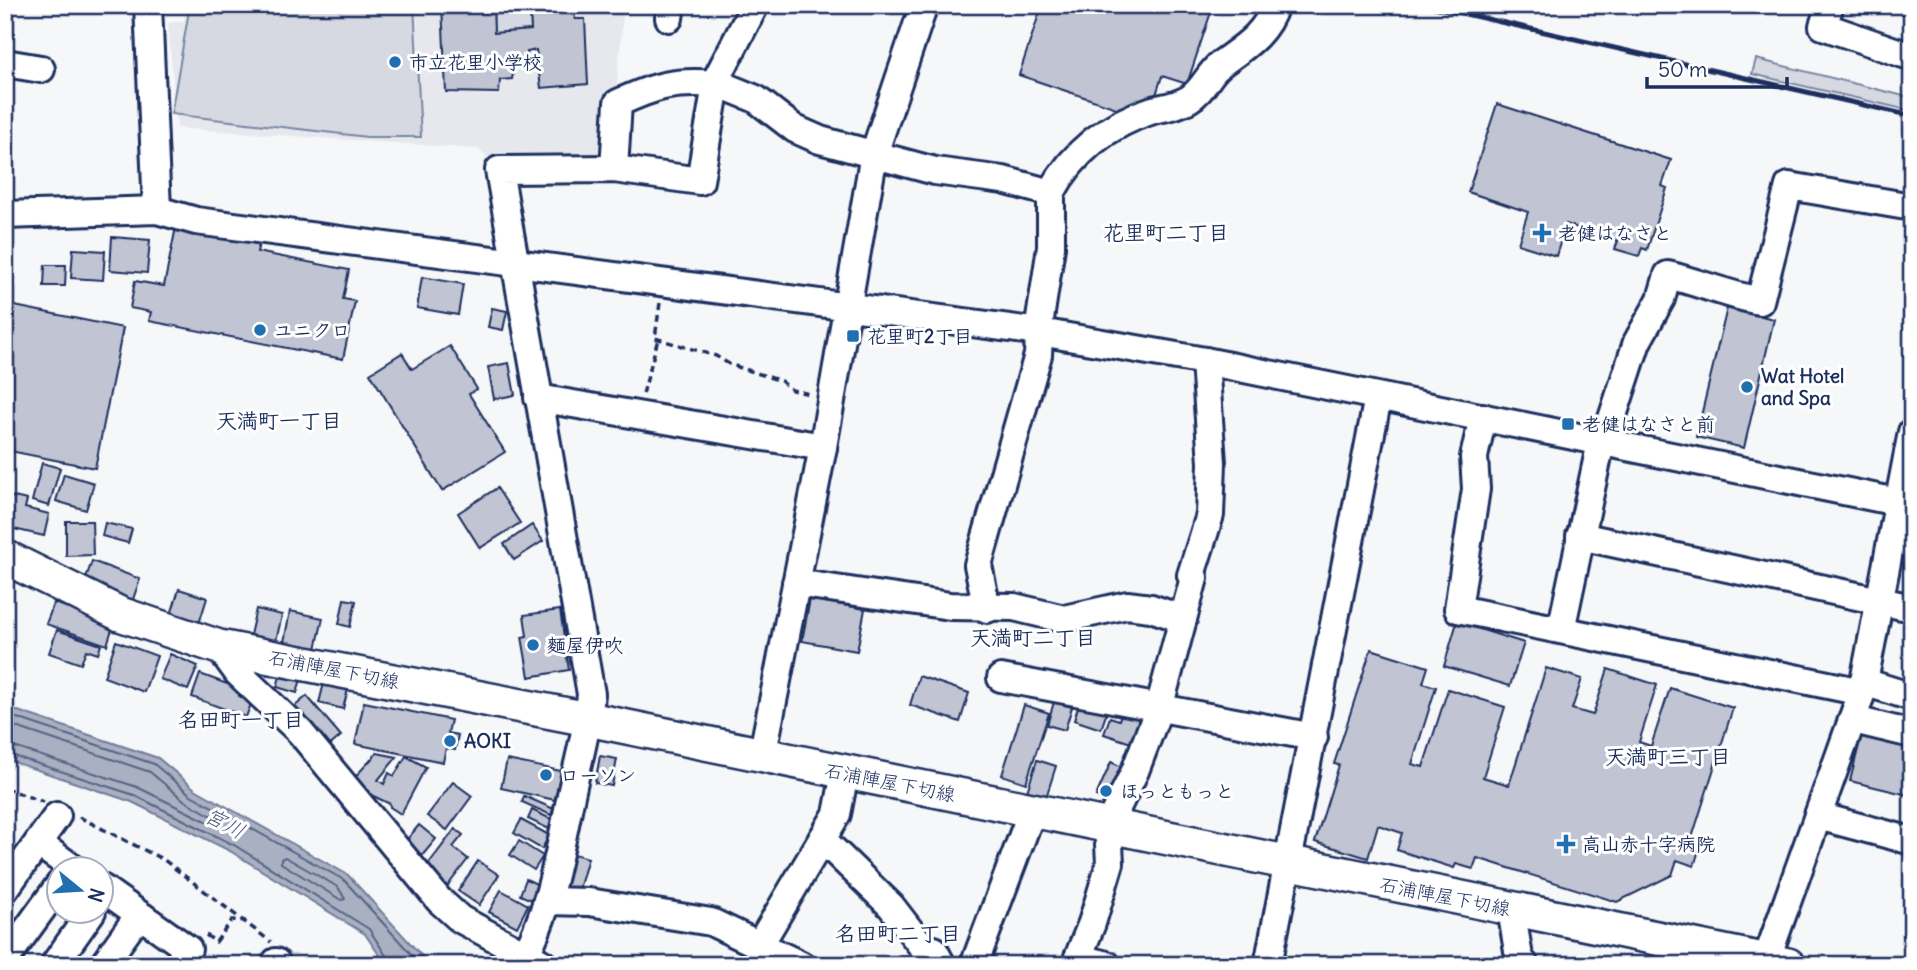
<svg xmlns="http://www.w3.org/2000/svg" width="1917" height="970" viewBox="0 0 1917 970" font-family="Delius,'Klee One',sans-serif">
	<style>
		.built { fill: #e6e8ee }
		.green { fill: #d6d9e2; stroke: #7884a0; stroke-width: 2 }
		.water { fill: #a9b0c1; stroke: #707c99; stroke-width: 2 }
		.lines { fill: none; stroke-linecap: round; stroke-linejoin: round }
		.shore { stroke: #546386; stroke-width: 2 }
		.building { fill: #c0c4d3; stroke: #1b2f5e; stroke-width: 2 }
		.minor-casing { stroke: #1b2f5e; stroke-width: 32 }
		.major-casing { stroke: #1b2f5e; stroke-width: 38 }
		.path { stroke: #1b2f5e; stroke-width: 3.5; stroke-dasharray: 7 5; stroke-linecap: butt }
		.minor { stroke: #fff; stroke-width: 26 }
		.major { stroke: #fff; stroke-width: 33 }
		.rail { stroke: #1b2f5e; stroke-width: 5 }
		.poi-dot { fill: #1f6fb2; stroke: #fff; stroke-width: 2.5 }
		.labels { text-anchor: middle; dominant-baseline: central; stroke-width: 6; stroke-linejoin: round; paint-order: stroke }
		.poi-label { font-size: 19px; font-weight: bold; fill: #1b2f5e; stroke: #fff; text-anchor: start }
		.street-label { font-size: 19px; fill: #1b2f5e; stroke: #fff }
		.neighbourhood-label { font-size: 21px; font-weight: bold; fill: #1b2f5e; stroke: #fff }
		.water-label { font-size: 21px; font-style: italic; fill: #4d5c81; stroke: #fff }
	</style>
	<rect width="100%" height="100%" fill="#f6f7f9"/>
	<filter id="ink" filterUnits="userSpaceOnUse"><feTurbulence type="fractalNoise" baseFrequency=".0143" numOctaves="2"/><feDisplacementMap in="SourceGraphic" scale="14" xChannelSelector="R" yChannelSelector="G"/><feConvolveMatrix kernelMatrix="1 2 1 2 8 2 1 2 1" color-interpolation-filters="sRGB"/></filter>
	<g filter="url(#ink)">
		<path class="built" d="M186,5h438l-14,155 -116,4 -16,-15 -301,-21 -9,-105 16,-2z"/>
		<g class="green">
			<path d="M190,5h224l7,132h-54l-196,-23z"/>
			<path d="M493,5h37l1,25 -37,3z"/>
			<path d="M1756,59l156,39v13l-160,-37z"/>
		</g>
		<path class="water" d="M5,711h13l140,47 37,31 153,86 82,90h-44l-21,-31 -135,-83 -98,-49 -127,-43z"/>
		<g class="lines">
			<g class="shore">
				<path d="M5,718h12l137,46 37,31 153,85 77,85"/>
				<path d="M5,727h11l134,45 35,29 27,15 1,4 -5,2 -71,-35 -132,-43"/>
				<path d="M5,753l129,42 100,50 135,84 23,36"/>
				<path d="M285,857l53,30 7,12 -4,1 -60,-37v-4z"/>
			</g>
		</g>
		<g class="building">
			<path d="M442,5h51l1,28 37,-3 -1,-25h44l1,14h10l3,65 -47,4 -5,-38 -9,2 1,12 -14,4 -2,11 -12,1 -1,13 -53,-1z"/>
			<path d="M1042,5h169l2,1 -26,78 -25,-8 -7,22 -27,14 -109,-37z"/>
			<path d="M1497,104l174,56 -9,26 5,2 -20,62 -5,-2 -3,8 -24,-7 3,-8 -52,-17 -10,32 -38,-12 10,-32 -60,-20z"/>
			<path d="M176,227l83,17 -2,8 92,18 -6,29 12,2 -12,58 -194,-38 2,-9 -21,-4 5,-27 29,5z"/>
			<path d="M112,237l38,3 -3,33 -37,-3z"/>
			<path d="M73,249l32,2 -2,29 -32,-2z"/>
			<path d="M45,265h21l-1,21h-21z"/>
			<path d="M422,277l41,7 -5,31 -41,-7z"/>
			<path d="M5,304l118,24 -28,140 -90,-18z"/>
			<path d="M492,308l15,3 -4,19 -15,-3z"/>
			<path d="M1727,308l47,11 -30,129 -48,-11z"/>
			<path d="M450,346l27,43 -8,5 36,58 -63,39 -72,-118 32,-20 10,16z"/>
			<path d="M509,363l6,32 -21,4 -6,-32z"/>
			<path d="M42,463l18,5 -11,38 -17,-5z"/>
			<path d="M64,474l30,9 -8,27 -30,-9z"/>
			<path d="M497,488l23,35 -40,25 -22,-35z"/>
			<path d="M5,495l22,5 -2,8 24,6 -5,22 -39,-9z"/>
			<path d="M66,521h26l1,34 -27,1z"/>
			<path d="M105,523l27,6 -4,14 -26,-7z"/>
			<path d="M532,525l11,16 -29,19 -10,-16z"/>
			<path d="M92,561l48,18 -8,23 -48,-18z"/>
			<path d="M179,589l28,9 -9,29 -28,-9z"/>
			<path d="M344,599l12,2 -6,26 -11,-3z"/>
			<path d="M810,599l55,10 -8,42 -55,-10z"/>
			<path d="M54,603l60,20 -7,22 -61,-21z"/>
			<path d="M256,609l26,6 -6,26 -26,-6z"/>
			<path d="M560,610l9,60 -40,7 -7,-40 5,-1 -3,-21z"/>
			<path d="M290,611l33,7 -7,31 -32,-7z"/>
			<path d="M1457,622l67,21 -14,43 -66,-20z"/>
			<path d="M57,630l44,15 -3,9 -12,-4 -5,14 -32,-11z"/>
			<path d="M116,641l41,15 -13,36 -40,-15z"/>
			<path d="M1371,649l57,18 -5,16 13,4 -24,77 11,3 25,-78 57,18 -22,70 26,8 37,-117 36,11 -10,30 21,6 15,-46 49,16 -18,57 12,4 19,-58 63,20 -42,133 10,3 -7,22 -17,-6 -5,15 -55,27 -140,-44 -4,11 -17,-5 -2,4 -57,-18 5,-17 -24,-8 -10,33 -53,-16 24,-77 -5,-1z"/>
			<path d="M170,654l28,12 -10,24 -28,-11z"/>
			<path d="M281,673l20,6 -4,14 -20,-6z"/>
			<path d="M200,674l41,15 -2,7 13,5 -6,16 -54,-20z"/>
			<path d="M919,676l50,17 -9,29 -50,-17z"/>
			<path d="M324,683l24,6 -5,20 -24,-6z"/>
			<path d="M307,696l34,40 -13,11 -34,-40z"/>
			<path d="M1081,697l28,9 -8,23 -27,-9z"/>
			<path d="M364,702l87,18 -3,13 10,2 -3,15 -9,-2 -3,14 -88,-18z"/>
			<path d="M1054,702l18,5 -7,23 -18,-5z"/>
			<path d="M1024,705l25,8 -23,70 -24,-8z"/>
			<path d="M1123,709l23,8 -9,28 -33,-11 6,-17 9,3z"/>
			<path d="M1861,737l51,12v47l-62,-15z"/>
			<path d="M377,753l20,4 -19,23 6,4 5,-11 5,3 12,-20 20,11 -25,47 -11,-7v-3l-23,-11 -1,-4 -12,-11z"/>
			<path d="M600,756l17,3 -5,27 -17,-3z"/>
			<path d="M507,760l54,11 -6,29 -54,-12z"/>
			<path d="M1037,760l19,6 -12,38 -19,-6z"/>
			<path d="M1111,762l13,6 -14,34 -14,-6z"/>
			<path d="M453,782l19,14 -25,34 -20,-14z"/>
			<path d="M524,796l30,13 -3,6 -29,-13z"/>
			<path d="M532,810l21,10 -4,9 -21,-10z"/>
			<path d="M521,820l28,15 -7,14 -28,-16z"/>
			<path d="M419,825l17,14 -15,18 -17,-14z"/>
			<path d="M455,829l8,6 -10,12 15,12 -22,29 -22,-18z"/>
			<path d="M519,841l24,15 -9,14 -24,-15z"/>
			<path d="M567,852l21,6 -11,38 -21,-6z"/>
			<path d="M478,861l21,14 -20,30 -21,-14z"/>
			<path d="M526,879l15,7 -7,15 -14,-6z"/>
			<path d="M501,890l27,15 -11,22 -28,-15z"/>
			<path d="M1662,957l19,4 -1,4h-20z"/>
		</g>
		<g class="lines">
			<defs>
				<g id="minor">
					<path d="M148,5l9,205"/>
					<path d="M1830,5l-7,21 89,31"/>
					<path d="M669,18l2,-13"/>
					<path d="M5,63l36,6"/>
					<path d="M717,78l38,-73"/>
					<path d="M614,169l4,-66c37,-17 57,-23 98,-19"/>
					<path d="M5,215l152,-5 39,11 844,111 165,29 707,144"/>
					<path d="M538,398l285,49"/>
					<path d="M1483,417l-9,40 2,32 -18,120 404,83"/>
					<path d="M1604,443l33,-101 24,-43 7,-24c32,8 60,20 92,26l29,-115 123,21"/>
					<path d="M1580,536l332,72"/>
					<path d="M796,583l154,23 64,1 50,12 63,-14 24,3 32,11"/>
					<path d="M987,609l-9,-44 60,-210 2,-36 11,-72v-54"/>
					<path d="M1561,630l40,-188"/>
					<path d="M219,647l19,26 62,59 139,168 21,19 85,46"/>
					<path d="M1001,678l313,59"/>
					<path d="M1864,682l48,15"/>
					<path d="M1854,720l58,14"/>
					<path d="M762,757l61,-310 51,-293 50,-149"/>
					<path d="M1818,816l94,25"/>
					<path d="M822,839l69,67 37,48 6,-4 8,15"/>
					<path d="M38,843l36,26"/>
					<path d="M102,888l86,61 -11,16"/>
					<path d="M5,889l52,-73"/>
					<path d="M547,901l42,1 122,20 90,43"/>
					<path d="M1511,909l8,48 6,8"/>
					<path d="M760,944l77,-130 8,-41"/>
					<path d="M1078,958l29,7"/>
					<path d="M5,960l55,-76"/>
					<path d="M1766,961l96,-269 50,-260"/>
					<path d="M54,965l38,-54"/>
					<path d="M103,965l28,-39 12,-9"/>
					<path d="M274,965l2,-3"/>
					<path d="M520,965c30,-52 39,-112 51,-170 7,-34 17,-67 20,-101l-92,-524 115,-1 86,12 17,-103 12,10 27,11 39,30 25,11 115,31 68,9 48,13c22,-41 57,-69 102,-83 14,-3 24,-4 36,-11 15,-9 19,-26 33,-36 22,-16 44,-29 53,-58"/>
					<path d="M974,965l58,-154"/>
					<path d="M1075,965l17,-42 18,-60 -2,-37 27,-55 24,-63 35,-130 -3,-3 19,-60 2,-52 -7,-102"/>
					<path d="M1268,965l110,-568"/>
				</g>
				<path id="major" d="M5,557l115,57 99,33 369,72 1200,246"/>
			</defs>
			<use href="#minor" class="minor-casing"/>
			<use href="#major" class="major-casing"/>
			<g class="path">
				<path d="M660,303l-5,35 61,18 13,8 52,17 11,9 18,4"/>
				<path d="M643,394l15,-55"/>
				<path d="M5,788l38,14"/>
				<path d="M79,817l85,43 107,82"/>
				<path d="M206,935l10,7 16,-22 14,1"/>
			</g>
			<use href="#minor" class="minor"/>
			<use href="#major" class="major"/>
			<path class="rail" d="M1426,5l486,111"/>
		</g>
	</g>
	<g class="poi-dot">
		<circle cx="395" cy="62" r="7"/>
		<path d="M1538.5 222.5h7v7h7v7h-7v7h-7v-7h-7v-7h7z"/>
		<circle cx="260" cy="330" r="7"/>
		<rect x="846" y="329" width="14" height="14" rx="3.5"/>
		<circle cx="1747" cy="387" r="7"/>
		<rect x="1561" y="417" width="14" height="14" rx="3.5"/>
		<circle cx="533" cy="645" r="7"/>
		<circle cx="450" cy="741" r="7"/>
		<circle cx="546" cy="775" r="7"/>
		<circle cx="1106" cy="791" r="7"/>
		<path d="M1562.5 833.5h7v7h7v7h-7v7h-7v-7h-7v-7h7z"/>
	</g>
	<g class="labels">
		<g class="poi-label">
			<text x="409" y="62">市立花里小学校</text>
			<text x="1558" y="233">老健はなさと</text>
			<text x="274" y="330">ユニクロ</text>
			<text x="867" y="336">花里町2丁目</text>
			<text x="1761" y="376">Wat Hotel<tspan x="1761" dy="22">and Spa</tspan></text>
			<text x="1582" y="424">老健はなさと前</text>
			<text x="547" y="645">麵屋伊吹</text>
			<text x="464" y="741">AOKI</text>
			<text x="560" y="775">ローソン</text>
			<text x="1120" y="791">ほっともっと</text>
			<text x="1582" y="844">高山赤十字病院</text>
		</g>
		<g class="street-label">
			<text transform="translate(334 669) rotate(11)">石浦陣屋下切線</text>
			<text transform="translate(890 782) rotate(11)">石浦陣屋下切線</text>
			<text transform="translate(1445 896) rotate(11)">石浦陣屋下切線</text>
		</g>
		<g class="neighbourhood-label">
			<text x="1166" y="232">花里町二丁目</text>
			<text x="279" y="420">天満町一丁目</text>
			<text x="1033" y="637">天満町二丁目</text>
			<text x="241" y="719">名田町一丁目</text>
			<text x="1668" y="756">天満町三丁目</text>
			<text x="898" y="933">名田町二丁目</text>
		</g>
		<g class="water-label">
			<text transform="translate(225 823) rotate(28)">宮川</text>
		</g>
	</g>
	<rect width="1917" height="970" fill="none" stroke="#fff" stroke-width="28"/>
	<rect x="14" y="14" width="1889" height="942" fill="none" stroke="#1b2f5e" stroke-width="2.5" filter="url(#ink)"/>
	<g transform="translate(80 890) rotate(108)"><circle r="33" fill="#ffffff" stroke="#a4acbf" stroke-width="2"/>
	<path d="M0-5L12 26L0 18L-12 26Z" fill="#1f6fb2"/>
	<text y="-10" font-size="19" font-weight="bold" text-anchor="middle" fill="#1b2f5e">N</text>
	</g>
	<path d="M1647 77v10h140v-10" fill="none" stroke="#1b2f5e" stroke-width="3.5"/>
	<text x="1658" y="77" font-size="21" fill="#1b2f5e" stroke="#ffffff" stroke-width="5" paint-order="stroke">50 m</text>
</svg>
